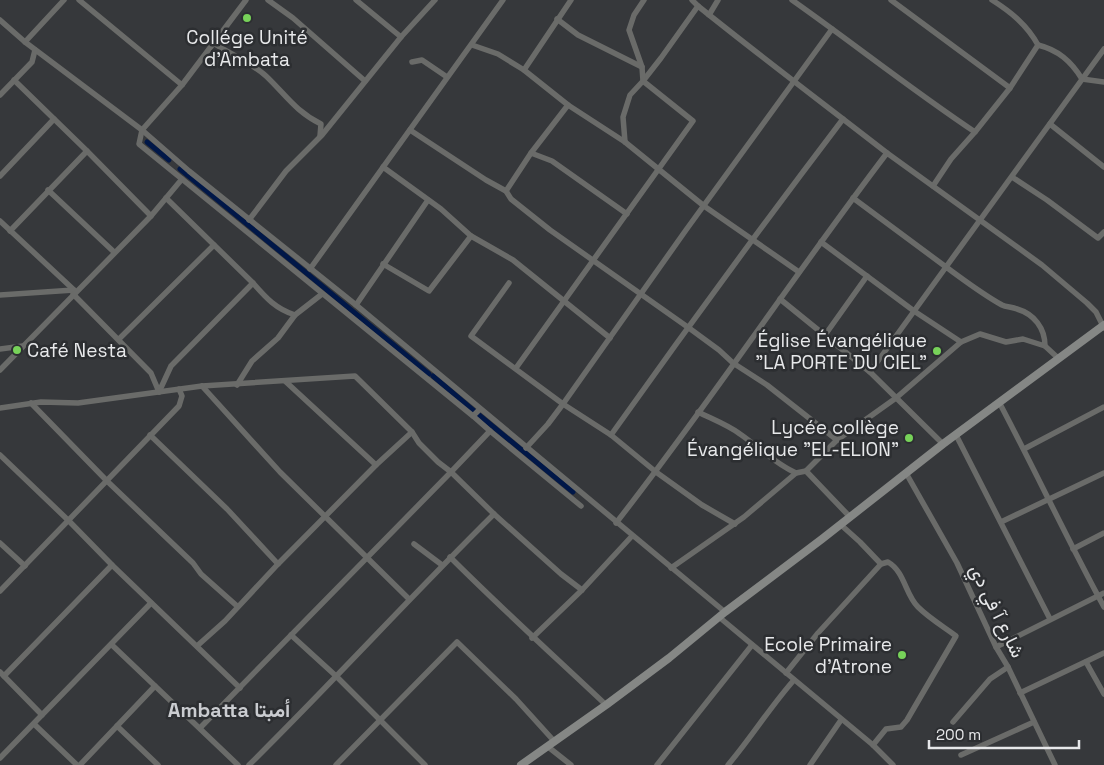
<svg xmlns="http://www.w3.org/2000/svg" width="1104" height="765" viewBox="0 0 1104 765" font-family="'Space Grotesk',Vazirmatn,sans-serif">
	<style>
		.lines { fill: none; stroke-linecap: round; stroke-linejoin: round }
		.canal { stroke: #001748; stroke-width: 5 }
		.street { stroke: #6a6b69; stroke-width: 5.5 }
		.secondary { stroke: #858785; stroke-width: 8 }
		.poi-dot { fill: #77d259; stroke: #2c2e31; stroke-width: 2 }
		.labels { text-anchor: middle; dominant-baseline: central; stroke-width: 5; stroke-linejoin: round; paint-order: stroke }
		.poi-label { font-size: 19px; fill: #e7e8ea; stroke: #2c2e31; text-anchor: end }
		.street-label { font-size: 19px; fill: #e7e8ea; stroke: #2c2e31 }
		.neighbourhood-label { font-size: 20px; font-weight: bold; fill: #caccd0; stroke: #2c2e31 }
	</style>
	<rect width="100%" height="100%" fill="#36383b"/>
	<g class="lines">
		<g class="canal">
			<path d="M147,142l22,18"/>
			<path d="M180,169l249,205"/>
			<path d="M433,376l41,35"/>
			<path d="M479,415l94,77"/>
		</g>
		<g class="street">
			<path d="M79,0l103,85"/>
			<path d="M246,0l-64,85 -40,45 -3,14 334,272 7,-7"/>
			<path d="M268,0l25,18 72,63"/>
			<path d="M356,0l45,37"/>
			<path d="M692,0l6,6c62,50 126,98 189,147"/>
			<path d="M792,0c61,43 120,90 183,132l35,-44 28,-43c-11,-20 -27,-33 -46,-45"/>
			<path d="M891,0l119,88"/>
			<path d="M709,15l9,-15"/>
			<path d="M557,19l21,16 64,32"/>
			<path d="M0,20l25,22 117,88 47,41 167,134 369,307"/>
			<path d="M25,42l39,-42"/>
			<path d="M213,43c16,10 40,21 53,33 20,19 29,35 55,48l-1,12"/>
			<path d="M472,45l26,9 26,16 44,35 57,37 79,64 95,66"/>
			<path d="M1038,45c20,5 33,16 44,34l22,3"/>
			<path d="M412,62l10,-2 25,17"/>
			<path d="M524,70l47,-70"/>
			<path d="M14,80l73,71 64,65"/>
			<path d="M0,95l32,-33 3,-12"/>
			<path d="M1050,124l54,43"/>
			<path d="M410,130l76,50 20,11 5,8 39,31 139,98 30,22 14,13 34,22 70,55"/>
			<path d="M625,142l-2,-25 7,-22 13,-14 18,-23 37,-52"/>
			<path d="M531,153l21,8 75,53"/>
			<path d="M383,167l58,42 30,27 42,24 97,78"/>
			<path d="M0,176l54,-57"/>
			<path d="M1012,177l35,23 51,38 6,-6"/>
			<path d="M933,186l18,-27 24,-27"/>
			<path d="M48,190l66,62"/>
			<path d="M506,191l25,-38 37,-48"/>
			<path d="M166,198l87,85c13,15 23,26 42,32"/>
			<path d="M853,198l93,69 158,-218"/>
			<path d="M249,220l37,-49 36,-36 79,-98 34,-37"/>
			<path d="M0,221l74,69 -1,4 78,79 8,19"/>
			<path d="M10,231l77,-80"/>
			<path d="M821,242l93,69 47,31 19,-8 26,8 17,-3 22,7"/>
			<path d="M383,264l46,27 42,-55"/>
			<path d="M310,269l193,-269"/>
			<path d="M509,283l-38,53 92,68 48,31 45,37 46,33 33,19"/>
			<path d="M0,295l74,-5"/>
			<path d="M780,299l90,73 73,72"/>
			<path d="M356,305l72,-105"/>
			<path d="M825,335l42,-59"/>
			<path d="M119,339l95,-94"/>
			<path d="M0,349l23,-3"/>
			<path d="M516,368l177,-247 -50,-40 -1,-14 -13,-37 5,-15 10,-15"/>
			<path d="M0,370l151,-154 31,-37"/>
			<path d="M870,372l76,-105c18,13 36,27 56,38 4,2 10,2 15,4 17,5 28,19 28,37l13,12"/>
			<path d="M285,381l91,84"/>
			<path d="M237,385l15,-24 26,-23 17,-23 27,-21"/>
			<path d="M202,386l78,86 129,127"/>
			<path d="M159,392l12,-26 82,-83"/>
			<path d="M999,402c36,68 68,137 105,205"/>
			<path d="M31,403l76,78 86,82 8,11 36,32"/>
			<path d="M0,408l41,-6 37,1 124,-17 153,-10 57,56 7,11 19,19 13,10 43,42 67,60 21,16"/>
			<path d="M698,412c14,7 30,13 42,22 19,13 35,30 56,39"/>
			<path d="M490,431l91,75"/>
			<path d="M150,435l77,74 51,55"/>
			<path d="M611,435c76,-107 153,-212 232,-316"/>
			<path d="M956,435l94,184"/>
			<path d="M526,448l22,-24 15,-20 123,-174 146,-201"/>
			<path d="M1024,449l80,-42"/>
			<path d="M0,455l69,66 43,44 128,123"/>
			<path d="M806,471l44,46"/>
			<path d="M906,473l51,90 39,84 12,20 47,98"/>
			<path d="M1001,522l103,-49"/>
			<path d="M616,523c94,-120 178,-248 271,-370l155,112 45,38 9,9 8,16"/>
			<path d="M840,524l20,18 21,22"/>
			<path d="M0,543l25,23"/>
			<path d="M414,544l28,21"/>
			<path d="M1073,549l31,-16"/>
			<path d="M450,557c51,51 104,99 156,148"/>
			<path d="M671,568l73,-51 52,-44 10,-2 31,-31 59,-42 65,-56"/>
			<path d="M0,591l179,-185 3,-10 -3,-7"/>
			<path d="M719,617l154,128 20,20"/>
			<path d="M291,635l45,41 89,89"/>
			<path d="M532,638l50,-48 50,-54"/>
			<path d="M112,645l126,120"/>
			<path d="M197,646l28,-25 53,-57 98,-99 36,-33"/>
			<path d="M996,647l108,-54"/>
			<path d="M1086,662l18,32"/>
			<path d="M0,672l42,43"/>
			<path d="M786,673l32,-40 63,-69 7,-2c17,10 17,32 30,45 11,11 26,20 38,29l-49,84 -6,7 -15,2 -13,16"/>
			<path d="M4,676l108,-111"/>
			<path d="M1020,693l84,-40"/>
			<path d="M953,722l37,-43 18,-12"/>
			<path d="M34,724l43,41"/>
			<path d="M117,726l41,39"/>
			<path d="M200,728l251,-256 39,-41 -17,-15"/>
			<path d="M547,746l24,19"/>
			<path d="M961,755l73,-33"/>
			<path d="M0,758l151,-155"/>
			<path d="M80,765l75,-79"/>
			<path d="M249,765c83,-82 162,-169 245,-251"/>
			<path d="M336,765l121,-123 59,57 38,42"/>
			<path d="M657,765l95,-120"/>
			<path d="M728,765c23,-27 42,-58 66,-85"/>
			<path d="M810,765l31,-45"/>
		</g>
		<path class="secondary" d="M521,765l85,-60 63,-47 56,-46 97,-73 121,-95 161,-119"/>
	</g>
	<g class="poi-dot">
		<circle cx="247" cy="18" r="5"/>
		<circle cx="17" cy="350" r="5"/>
		<circle cx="937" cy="351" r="5"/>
		<circle cx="909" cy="438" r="5"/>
		<circle cx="902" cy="655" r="5"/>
	</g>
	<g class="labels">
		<g class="poi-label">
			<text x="247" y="37" text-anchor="middle">Collége Unité<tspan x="247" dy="22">d'Ambata</tspan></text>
			<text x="927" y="340">Église Évangélique<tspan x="927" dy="22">"LA PORTE DU CIEL"</tspan></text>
			<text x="27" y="350" text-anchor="start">Café Nesta</text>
			<text x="899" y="427">Lycée collège<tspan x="899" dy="22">Évangélique "EL-ELION"</tspan></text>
			<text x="892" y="644">Ecole Primaire<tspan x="892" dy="22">d'Atrone</tspan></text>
		</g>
		<g class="street-label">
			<text transform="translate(997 611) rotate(64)">شارع آ في دي</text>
		</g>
		<g class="neighbourhood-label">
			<text x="229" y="710">Ambatta أمبتا</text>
		</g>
	</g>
	<path d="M929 740v8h150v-8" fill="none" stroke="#e7e8ea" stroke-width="2.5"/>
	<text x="936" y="740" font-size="15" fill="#e7e8ea" stroke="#2c2e31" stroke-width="4" paint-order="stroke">200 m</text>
</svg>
